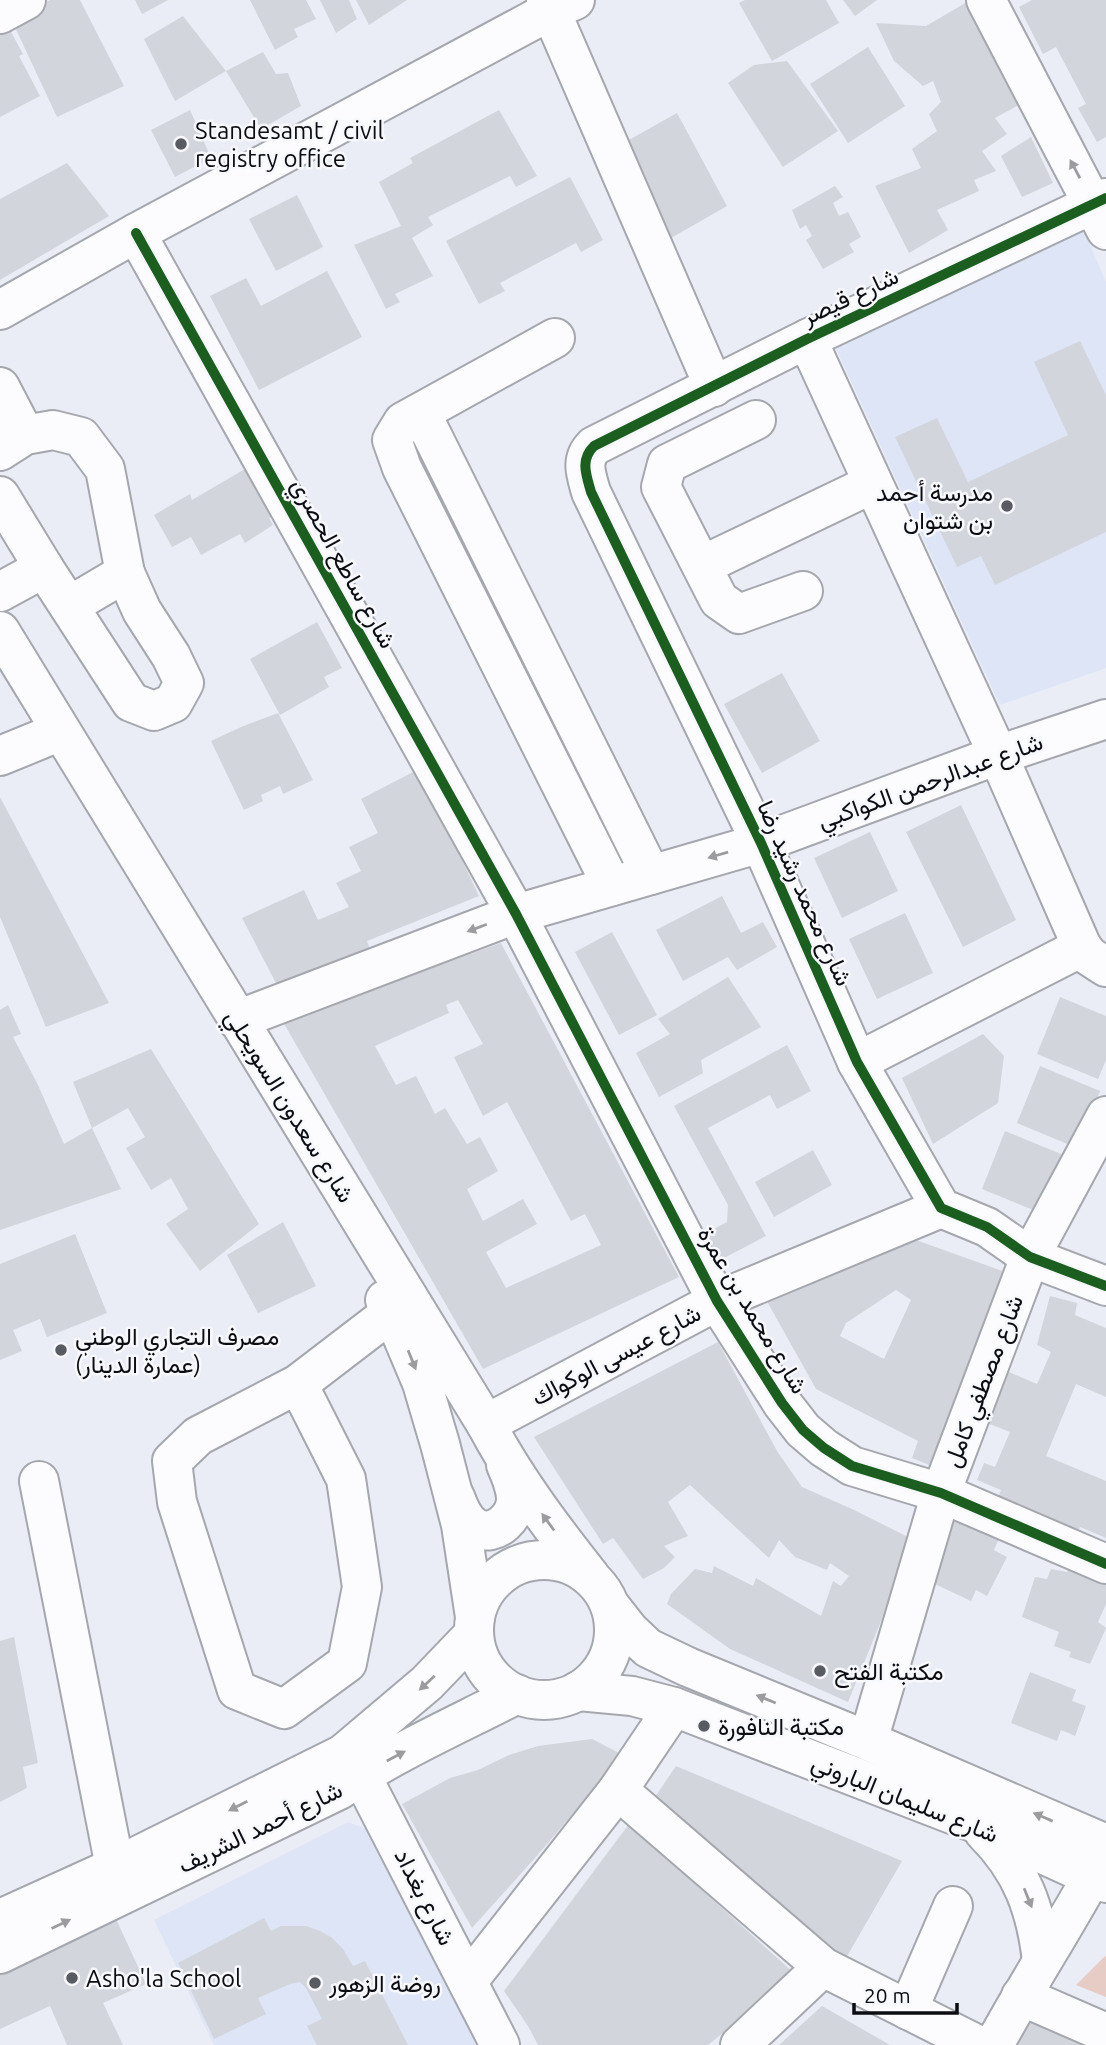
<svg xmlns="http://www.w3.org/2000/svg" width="1106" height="2045" viewBox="0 0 1106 2045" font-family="Ubuntu,Vazirmatn,sans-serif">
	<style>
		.built { fill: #dee5f7 }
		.green { fill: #e7ccc5 }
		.building { fill: #d2d5dc; fill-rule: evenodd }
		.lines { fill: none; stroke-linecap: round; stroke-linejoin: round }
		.minor-casing { stroke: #a5a7ae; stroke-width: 42 }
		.major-casing { stroke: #a5a7ae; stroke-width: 42 }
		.highway-casing { stroke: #a5a7ae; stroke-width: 42 }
		.minor { stroke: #fcfcfe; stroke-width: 38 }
		.major { stroke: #fcfcfe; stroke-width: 38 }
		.highway { stroke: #fcfcfe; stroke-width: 38 }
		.cycleway-casing { stroke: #f7f8fc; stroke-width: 15 }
		.cycleway { stroke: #1b5e20; stroke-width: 10 }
		.oneway { fill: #9c9ca0 }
		.poi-dot { fill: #595b62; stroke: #f7f8fc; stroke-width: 2.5 }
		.labels { text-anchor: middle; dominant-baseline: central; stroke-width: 5; stroke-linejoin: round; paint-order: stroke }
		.poi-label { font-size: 24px; fill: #0b0d12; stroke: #f7f8fc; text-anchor: start }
		.street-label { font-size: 24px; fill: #0b0d12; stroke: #f7f8fc }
	</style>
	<rect width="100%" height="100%" fill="#eaedf6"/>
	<g class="built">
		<path d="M1084,231l22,51v386l-106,37 -166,-361z"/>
		<path d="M348,1822l21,8 108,215h-263l-60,-125z"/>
	</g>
	<path class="green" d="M1106,1956v41l-30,-12 27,-27z"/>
	<g class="building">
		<path d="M50,0h30l44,86 -67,31 -45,-96z"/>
		<path d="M135,0h33l-26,14z"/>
		<path d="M250,0h56l10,19 -22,10 4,8 -23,13z"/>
		<path d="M320,0h29l8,19 -21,14z"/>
		<path d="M356,0h51l-38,25z"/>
		<path d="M745,0h81l13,23 -67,38 -33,-58z"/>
		<path d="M843,0h34l-22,16z"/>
		<path d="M1032,0h74v137l-9,5 -19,-34 8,-4 -30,-57 -13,7 -24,-47z"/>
		<path d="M967,2l61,98 -33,18 12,16 -25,17 14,20 -22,9 5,11 -42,19 11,20 -39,23 -34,-67 46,-18 -9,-19 25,-18 -8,-17 12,-12 -8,-21 -10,5 -29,-25 -18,-38 50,3z"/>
		<path d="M183,16l43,55 -51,30 -31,-62z"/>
		<path d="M5,21l18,33 -4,2 21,40 -40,21v-94z"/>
		<path d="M868,47l37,59 -57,37 -38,-59z"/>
		<path d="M263,52l13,22 12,-1 13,33 -40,23 -35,-58z"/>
		<path d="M787,61l51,70 -55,36 -55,-84 26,-18z"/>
		<path d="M190,110l21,48 -36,19 -24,-47z"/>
		<path d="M499,110l38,66 -21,11 -6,-11 -82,41 5,8 -21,13 21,38 -38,18 5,8 -14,7 -32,-64 47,-19 -22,-44 34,-19 -3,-5z"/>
		<path d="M677,113l50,93 -56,32 -51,-93z"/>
		<path d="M1031,137l22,46 -31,14 -21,-41z"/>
		<path d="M67,163l42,53 -109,64v-81z"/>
		<path d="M570,177l33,63 -22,12 -5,-9 -76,40 5,8 -26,13 -33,-63z"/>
		<path d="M835,186l8,11 -10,6 6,13 9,-4 13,25 -12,7 5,8 -31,17 -17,-29 6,-4 -6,-11 -6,4 -8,-19z"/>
		<path d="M297,195l26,52 -47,24 -27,-52z"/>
		<path d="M327,271l35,66 -103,53 -49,-94 36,-18 15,28z"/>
		<path d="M1080,341l26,54v137l-111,53 -14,-29 -24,11 -62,-130 42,-19 31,64 100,-47 -34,-73z"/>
		<path d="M250,466l24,50 -5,2 4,7 -28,18 -5,-9 -39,21 -10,-18 -19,10 -18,-32 36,-21 2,6z"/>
		<path d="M317,622l25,46 -18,9 5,10 -49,28 -30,-56z"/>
		<path d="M782,673l38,68 -58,32 -38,-69z"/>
		<path d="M278,713l35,67 -30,14 -3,-8 -19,9 2,6 -19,9 -33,-69 30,-14z"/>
		<path d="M419,769l60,127 -112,45 3,8 -92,38 -36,-69 62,-28 14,30 31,-13 -13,-24 25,-12 -12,-24 29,-14 -17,-34z"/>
		<path d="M0,797l109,206 -63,24 -46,-110z"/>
		<path d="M961,805l55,115 -53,27 -57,-115z"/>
		<path d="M870,832l28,59 -56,27 -28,-60z"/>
		<path d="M722,896l19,37 22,-11 14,25 -40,23 -9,-13 -45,24 -27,-51z"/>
		<path d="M905,913l28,60 -56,26 -28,-60z"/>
		<path d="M612,932l45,83 -38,20 -44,-83z"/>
		<path d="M501,943l178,334 -196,92 -200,-347zM458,1000l25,44 -29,13 29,59 24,-14 64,119 14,-7 16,31 -95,43 -20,-36 51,-28 -14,-25 -40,22 -16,-32 31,-18 -18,-34 -13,7 -22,-36 -10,6 -19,-38 -20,9 -21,-39 74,-33 -3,-8z"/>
		<path d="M728,977l33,50 -60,33 2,13 -44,24 -23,-44 34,-19 -12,-15z"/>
		<path d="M1060,997l46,19v44l-8,19 -61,-25z"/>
		<path d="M8,1005l13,29 -8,3 25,48 26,59 28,-16 29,61 -121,41v-220z"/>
		<path d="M983,1034l21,22 -6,47 -65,41 -31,-66z"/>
		<path d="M787,1045l24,46 -34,18 -7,-14 -62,33 58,108 -55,29 -14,-27 30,-16 1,-17 -54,-99z"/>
		<path d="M151,1049l108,175 -59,47 -34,-47 22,-15 -17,-31 -20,12 -25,-42 19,-11 -17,-29 -36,20 -19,-46z"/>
		<path d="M1040,1066l60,25 -23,57 -60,-25z"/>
		<path d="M1005,1131l61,25 -23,58 -61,-25z"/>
		<path d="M813,1150l19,35 -58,32 -19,-35z"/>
		<path d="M283,1222l33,64 -58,27 -31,-58z"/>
		<path d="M75,1234l32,79 -60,24 -7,-18 -27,11 9,21 -22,9v-96z"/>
		<path d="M902,1235l106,38 -79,192 -17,-7 6,-17 -102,-52 -52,-93zM896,1290l15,10 -27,59 -44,-23 6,-13z"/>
		<path d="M1050,1296l27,7 -2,12 31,13v69l-30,-13 -30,72 60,25v57l-26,-11 -3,8 -80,-35 4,-10 -24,-10 7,-17 11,4 15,-35 -28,-11 22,-51 33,14 14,-32 -14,-7z"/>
		<path d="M718,1342l59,109 25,36 50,22 62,31 -66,162 -118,-53 -63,-45 4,-10 24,-25 17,4 2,-7 39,20 3,-8 65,38 12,-35 8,5 8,-10 -19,-13 -3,7 -32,-13 -16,-17 -10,18 -79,-73 -22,17 20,34 -24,10 11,11 -11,11 -21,11 -30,-41 -10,6 -69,-107z"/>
		<path d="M946,1507l56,25 -8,18 13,7 -20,39 -11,-6 -5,11 -47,-22z"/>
		<path d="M1074,1559l32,11v34l-8,18 8,6 -16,36 -21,-7 2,-5 -17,-6 5,-14 -37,-15 13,-40 12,2 4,-10 16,3z"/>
		<path d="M14,1637l24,126 -15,4 4,21 -27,14v-161z"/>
		<path d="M1030,1672l46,18 -4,11 14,5 -11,30 -14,-6 -4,11 -46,-18z"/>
		<path d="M592,1739l31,16 -88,103 -63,70 -70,-124 48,-26 28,-8 31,-15 29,-9z"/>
		<path d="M676,1766l226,95 -60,104 -191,-162z"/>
		<path d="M629,1824l166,150 -87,71h-170l-10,-19 -24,-35z"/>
		<path d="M264,1918l7,13 10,-5h25l14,5 11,6 12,12 10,17 12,-5 43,84h-91l-10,-19 15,-7 -16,-31 -6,-6 -10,2 -32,14 8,16 -52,25 -36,-76z"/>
		<path d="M116,1919l30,65 -43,19 20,42h-56l-17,-39 -50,23v-57z"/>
		<path d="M822,2006l68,39h-111z"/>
		<path d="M1025,2007l81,38h-103z"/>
	</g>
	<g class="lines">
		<defs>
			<g id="minor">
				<path d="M546,0l168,387"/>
				<path d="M986,0l120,230"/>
				<path d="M0,14l26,-14"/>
				<path d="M1106,198l-299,141 -213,107c-14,14 -8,28 -3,46l170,351 96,219 84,146 46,19 43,30 76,29"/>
				<path d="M136,233l380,681 201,387 65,102 21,27 21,18 28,18 89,27 165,71"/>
				<path d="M0,310l136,-77 414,-222 25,-11"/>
				<path d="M555,338l-152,84 -11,18 10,28 210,418"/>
				<path d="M807,339l191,416 84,192 7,9 17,11"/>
				<path d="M0,387l25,48"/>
				<path d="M421,413l230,462"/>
				<path d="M756,420l-89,44 -6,23 58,113 20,14 64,-23"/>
				<path d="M0,451l25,-16 28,-5 28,7 24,32 20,104 17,38 29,45 13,27 -11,20 -19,8 -23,-9 -87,-134 -44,-72"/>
				<path d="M703,565l169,-81"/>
				<path d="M0,592l44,-24"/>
				<path d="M69,606l56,-33"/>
				<path d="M0,756l44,-18"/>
				<path d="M237,1020l279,-106 245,-71 237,-88 108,-36"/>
				<path d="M857,1062l225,-115"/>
				<path d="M298,1384l48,95 16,108 -15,76 -63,46 -47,-19 -60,-188 -5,-41 26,-25 100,-52 94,-72"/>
				<path d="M486,1424l231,-123 224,-93"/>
				<path d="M39,1481l76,386"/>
				<path d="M868,1741l73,-248 89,-236 76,-141"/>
				<path d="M343,1754l18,21 139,270"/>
				<path d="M618,1790l205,177 155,78"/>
				<path d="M468,1981l150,-191 56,-83"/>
				<path d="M1021,1996l85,37"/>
				<path d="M908,2010l45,-104"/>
				<path d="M740,2045l83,-78"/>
				<path d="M994,2045c36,-66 77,-128 112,-194"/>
			</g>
			<g id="major">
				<path d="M0,631l486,793c29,55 66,104 104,152"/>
				<path d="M385,1300l7,12 30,71 18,61 21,81 14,92"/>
				<path d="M455,1497c4,11 9,25 21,31 20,10 41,-12 40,-31 -1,-11 -5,-21 -10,-32"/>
			</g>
			<g id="highway">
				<circle cx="544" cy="1630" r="70"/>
				<path d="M611,1607l18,23 19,18 40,19 180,74 238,103"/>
				<path d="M578,1691l54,5 42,11 301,116 131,60"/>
				<path d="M984,1832c38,38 52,77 58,129"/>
				<path d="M0,1919l115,-52 228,-113 84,-71 47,-49"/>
				<path d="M0,1954l339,-164c56,-38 118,-65 178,-96"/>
			</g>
		</defs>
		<use href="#minor" class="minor-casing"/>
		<use href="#major" class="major-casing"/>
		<use href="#highway" class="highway-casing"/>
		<use href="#minor" class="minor"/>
		<use href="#major" class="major"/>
		<use href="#highway" class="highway"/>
		<defs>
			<g id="cycleway">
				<path d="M1106,198l-299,141 -213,107c-14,14 -8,28 -3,46l170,351 96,219 84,146 46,19 43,30 76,29"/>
				<path d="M136,233l380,681 201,387 65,102 21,27 21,18 28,18 89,27 165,71"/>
			</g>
		</defs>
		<use href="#cycleway" class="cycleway-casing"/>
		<use href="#cycleway" class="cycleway"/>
	</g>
	<defs><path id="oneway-solid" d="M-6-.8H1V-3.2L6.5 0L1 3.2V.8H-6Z" transform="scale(1.75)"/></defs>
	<g class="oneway">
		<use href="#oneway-solid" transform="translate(1075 169) rotate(-118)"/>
		<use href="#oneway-solid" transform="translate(718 855) rotate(164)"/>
		<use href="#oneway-solid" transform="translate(477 928) rotate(159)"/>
		<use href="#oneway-solid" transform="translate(412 1360) rotate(68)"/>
		<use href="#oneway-solid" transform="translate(548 1522) rotate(-126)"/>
		<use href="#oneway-solid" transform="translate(427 1683) rotate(137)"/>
		<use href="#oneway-solid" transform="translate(766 1699) rotate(-158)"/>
		<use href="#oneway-solid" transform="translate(396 1756) rotate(-28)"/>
		<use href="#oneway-solid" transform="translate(238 1806) rotate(153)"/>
		<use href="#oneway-solid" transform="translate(1043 1817) rotate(-157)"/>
		<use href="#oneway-solid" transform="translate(1028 1898) rotate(68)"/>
		<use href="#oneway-solid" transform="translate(61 1924) rotate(-26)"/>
	</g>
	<g class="poi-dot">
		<circle cx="181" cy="144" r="7"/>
		<circle cx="1007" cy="506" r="7"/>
		<circle cx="61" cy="1350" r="7"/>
		<circle cx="820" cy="1671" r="7"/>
		<circle cx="704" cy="1726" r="7"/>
		<circle cx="72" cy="1978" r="7"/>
		<circle cx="315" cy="1983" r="7"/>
	</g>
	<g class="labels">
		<g class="poi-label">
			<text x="195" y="130">Standesamt / civil<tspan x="195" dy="28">registry office</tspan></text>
			<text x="993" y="492" text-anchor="end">مدرسة أحمد<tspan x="993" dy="28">بن شتوان</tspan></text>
			<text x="75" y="1336">مصرف التجاري الوطني<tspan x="75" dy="28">(عمارة الدينار)</tspan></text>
			<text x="834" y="1671">مكتبة الفتح</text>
			<text x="718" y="1726">مكتبة النافورة</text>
			<text x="86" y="1978">Asho'la School</text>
			<text x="329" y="1983">روضة الزهور</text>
		</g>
		<g class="street-label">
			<text transform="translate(850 296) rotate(-25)">شارع قيصر</text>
			<text transform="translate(344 563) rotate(61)">شارع ساطع الحصري</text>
			<text transform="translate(930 781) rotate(-20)">شارع عبدالرحمن الكواكبي</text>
			<text transform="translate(805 893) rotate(66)">شارع محمد رشيد رضا</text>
			<text transform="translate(290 1106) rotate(58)">شارع سعدون السويحلي</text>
			<text transform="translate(753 1310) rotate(59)">شارع محمد بن عمرة</text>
			<text transform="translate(616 1355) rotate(-28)">شارع عيسى الوكواك</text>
			<text transform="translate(983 1381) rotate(-69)">شارع مصطفي كامل</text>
			<text transform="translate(905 1798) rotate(22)">شارع سليمان الباروني</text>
			<text transform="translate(260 1827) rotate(-26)">شارع أحمد الشريف</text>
			<text transform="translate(425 1897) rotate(63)">شارع بغداد</text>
		</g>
	</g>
	<path d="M854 2003v10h103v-10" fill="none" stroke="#0b0d12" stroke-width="3.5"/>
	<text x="864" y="2003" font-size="21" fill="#0b0d12" stroke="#f7f8fc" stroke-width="5" paint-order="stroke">20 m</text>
</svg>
